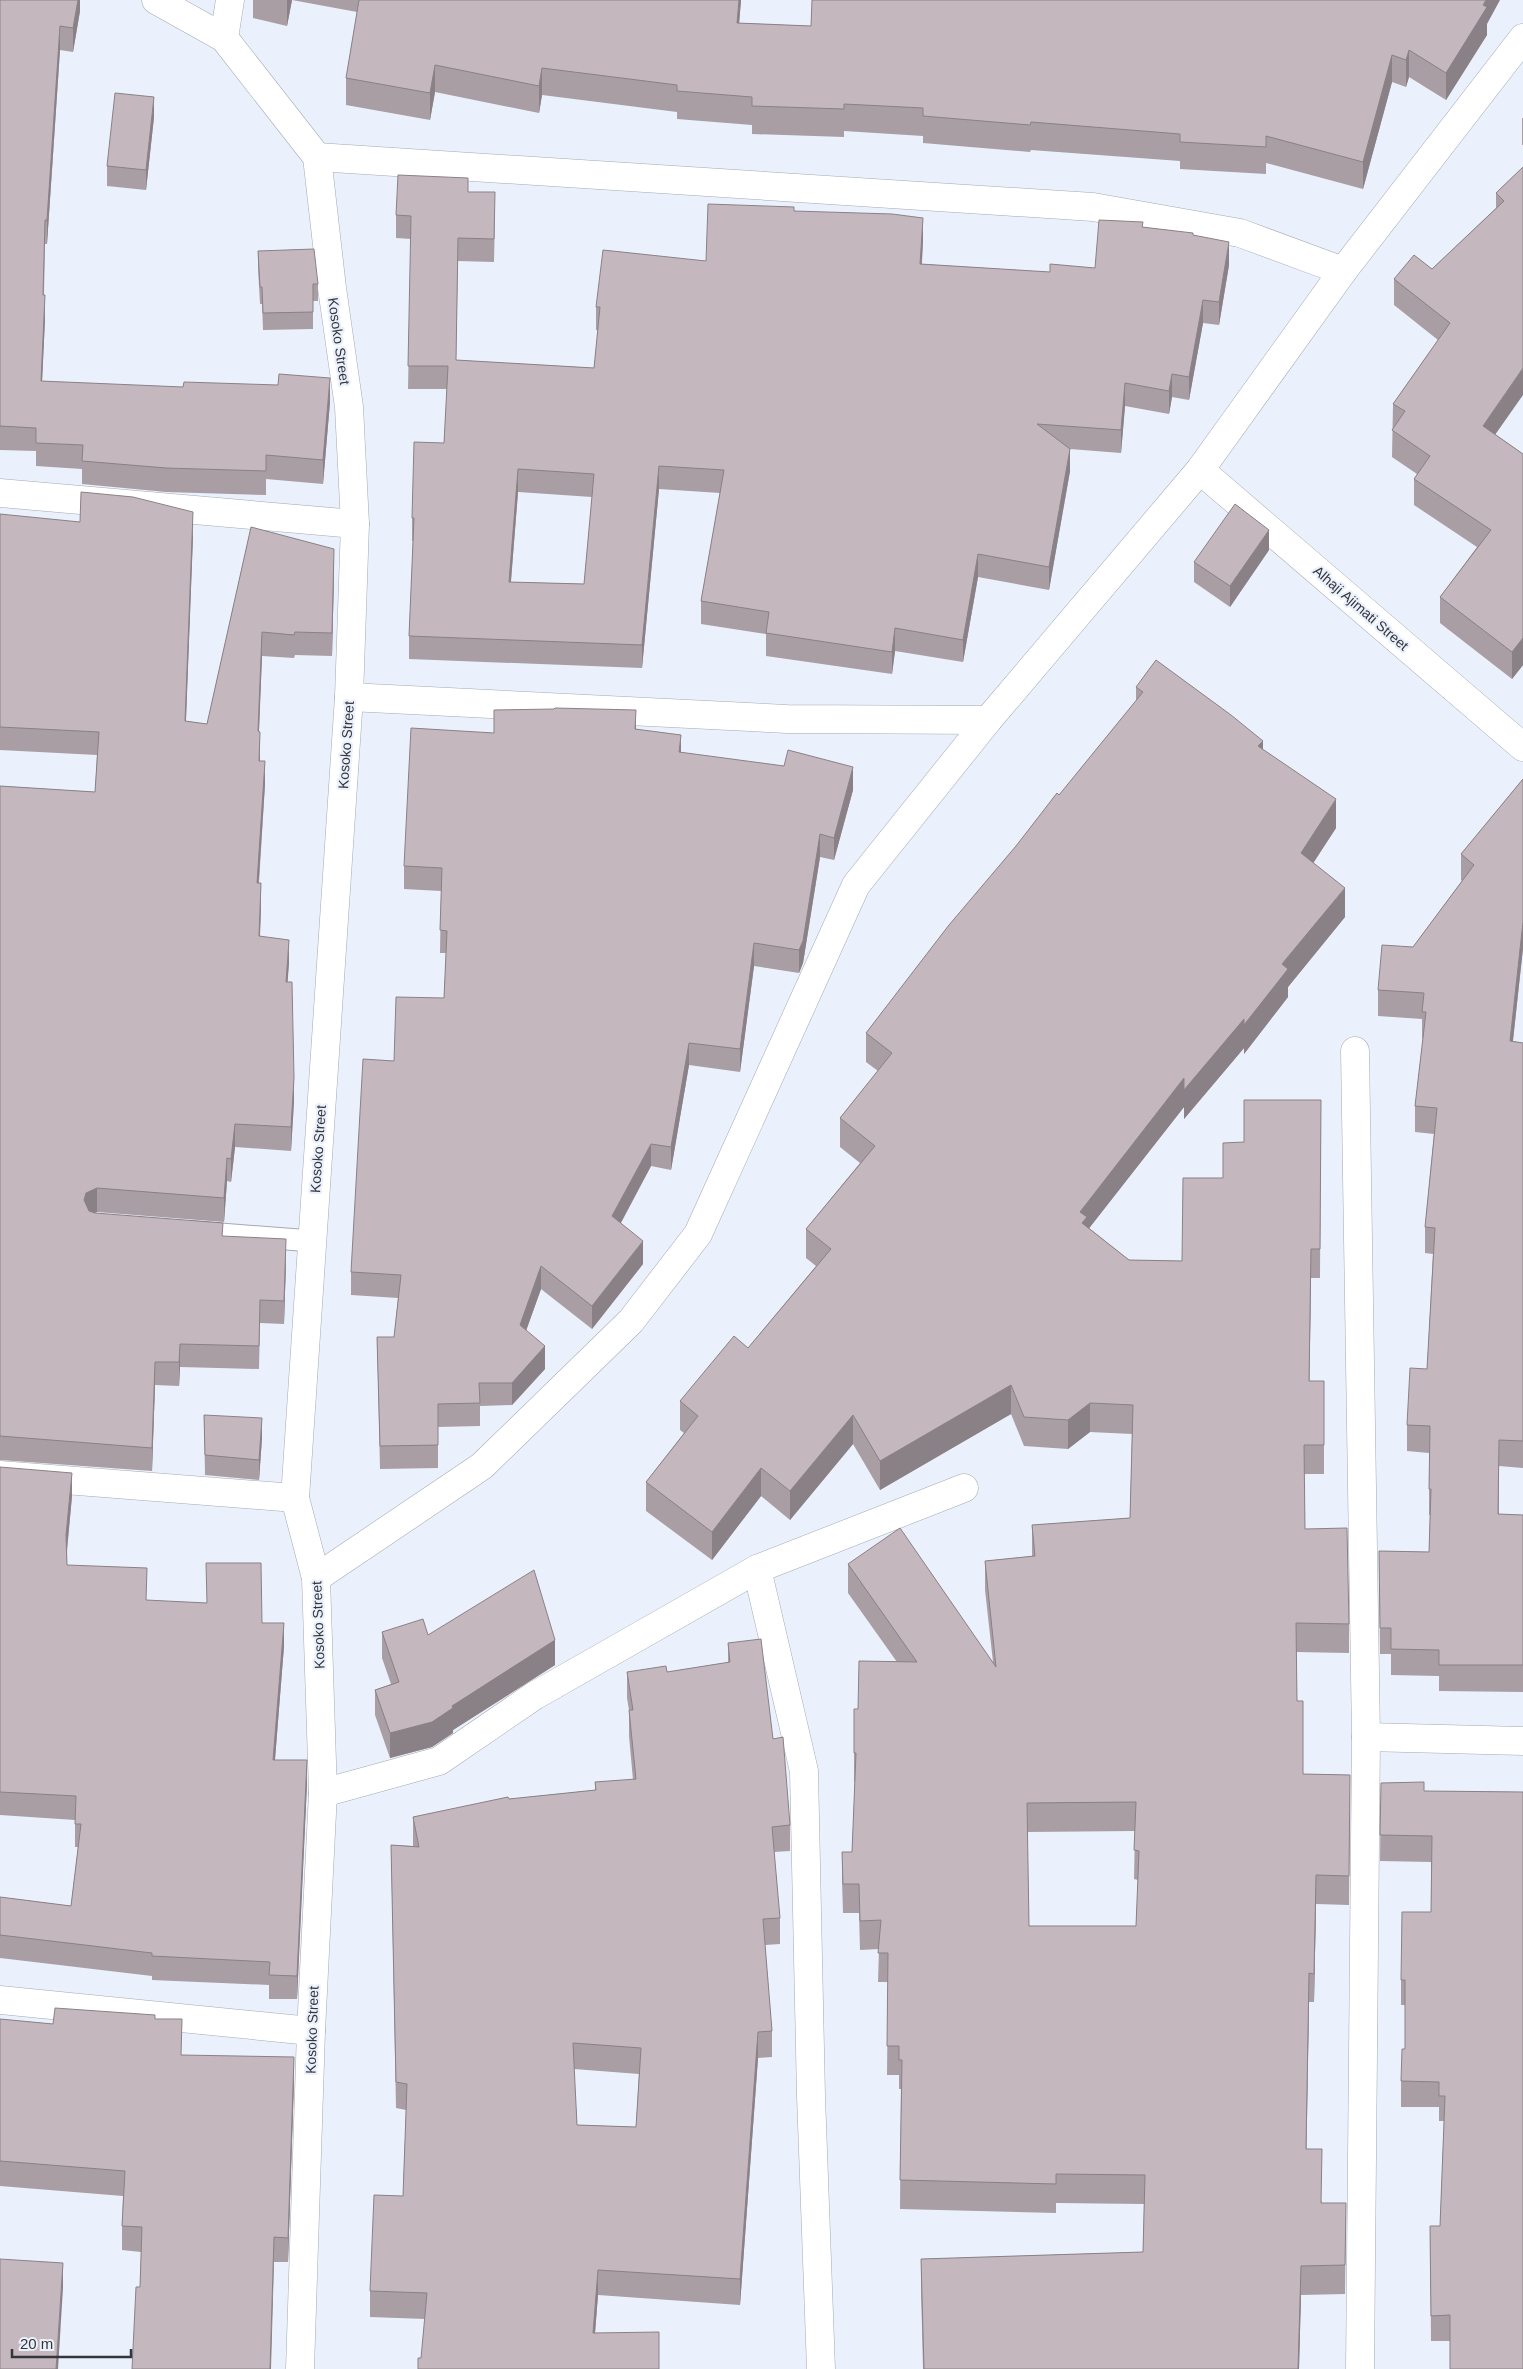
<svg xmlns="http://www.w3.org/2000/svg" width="1523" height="2369" viewBox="0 0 1523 2369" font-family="Helvetica,sans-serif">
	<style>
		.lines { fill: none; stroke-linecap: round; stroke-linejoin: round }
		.service-casing { stroke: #a4a9b4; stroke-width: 23 }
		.minor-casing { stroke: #a4a9b4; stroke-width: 29 }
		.tertiary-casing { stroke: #a4a9b4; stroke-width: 29 }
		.service { stroke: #fff; stroke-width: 21 }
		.minor { stroke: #fff; stroke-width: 28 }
		.tertiary { stroke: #fff; stroke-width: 28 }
		.wall { fill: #a99ea3; fill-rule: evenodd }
		.shaded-wall { fill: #898185 }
		.building { fill: #c4b8be; stroke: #898185; fill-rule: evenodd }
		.labels { text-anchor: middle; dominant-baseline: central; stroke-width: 4.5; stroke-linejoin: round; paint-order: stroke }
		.street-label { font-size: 14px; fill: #34363a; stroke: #ebf1fc }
	</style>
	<rect width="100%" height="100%" fill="#ebf1fc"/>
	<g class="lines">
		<defs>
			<path id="service" d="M195,1232l117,9"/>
			<g id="minor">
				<path d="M224,38l6,-38"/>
				<path d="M317,157l776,50 147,26 103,38"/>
				<path d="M1200,470l323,277"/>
				<path d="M0,493l355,31"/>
				<path d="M349,697l438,22 201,1"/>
				<path d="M1355,1051l11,686 -6,632"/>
				<path d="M0,1475l295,23"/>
				<path d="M757,1569l47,202 7,325 10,273"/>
				<path d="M316,1578l166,-112 149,-145 67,-87 158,-349 132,-165 212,-250 143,-199 180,-233"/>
				<path d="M1366,1737l157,4"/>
				<path d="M323,1793l116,-32 95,-65 223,-127 207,-81"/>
				<path d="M0,2000l311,31"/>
			</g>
			<path id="tertiary" d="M156,0l68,38 93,119 15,131 17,119 6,117 -6,173 -54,801 21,80 7,215 -12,238 -11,338"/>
		</defs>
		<use href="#service" class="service-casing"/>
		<use href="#minor" class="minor-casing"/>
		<use href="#tertiary" class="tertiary-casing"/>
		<use href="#service" class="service"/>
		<use href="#minor" class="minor"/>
		<use href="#tertiary" class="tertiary"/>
	</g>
	<g class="wall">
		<path d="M0,0h80v11l-7,41 -13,-2 -13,194h-2l-1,51 1,24 -3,62 288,21 -7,82 -57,-5v16l-100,-3 -84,-8v-15l-46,-3v-15l-36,-1z"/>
		<path d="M253,0h488l-2,23 72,3 676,-2v11l-41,65 -37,-23 -3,10 -14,-5 -29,107 -97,-26v11l-86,-5v-8l-149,-11 -1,2 -107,-9v-7l-79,-5v6l-92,-3v-9l-75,-6v-7l-135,-17 -3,18 -104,-21 -5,28 -84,-15v-27l11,-66 -65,-12 -5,26 -34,-8z"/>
		<path d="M154,117l-8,73 -39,-4v-20z"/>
		<rect x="1522" y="118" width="1" height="27"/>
		<path d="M1523,167l-28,267 28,20v211l-11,14 -72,-56v-26l37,-50 -63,-42v-26l3,-5 -25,-17 1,-53 45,-64 -44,-35v-26l38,-10 64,-61v-15z"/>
		<path d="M468,192l27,23 -1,47 -36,-1 -2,99 138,8 4,-38h-2v-23l110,-46 88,-50 129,30 -1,23 128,8 45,-4 48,-41 50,8 36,30 -10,60 -16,-2 -14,77 -17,-3 -3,17 -44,-8 -4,47 -51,-4v22l-21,119 -71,-13 -15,85 -68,-11 -3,23 -126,-18v-22l-65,-10v-23l19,-108 -61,-4 -17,179 -233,-9v-23l4,-95h-1v-23l32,-75 3,-54h-39l3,-150 -15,-1v-23zM518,492l74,5 -8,87 -73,-2z"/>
		<path d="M258,251l60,33v17h-5v28l-50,1 -1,-26h-2l-2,-36z"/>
		<path d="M0,514l193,22 -7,185 21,3 44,-197 83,45 -2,84 -37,-1 -1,3 -32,-2 -3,75 1,30 5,23 -6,99 2,23 -1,30 29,27 -2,19 7,119 -3,50 -56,-4 -4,35 -4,-1 -3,41 -127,-10 -3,1 129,23 63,26 -2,62 -24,-1 -1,46 -79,-2 -1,19 -24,-1 -3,86 -152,-11v-674l95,6 2,-37 -97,-5z"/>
		<path d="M1269,550l-39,57 -36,-25v-20z"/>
		<path d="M1136,687l127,63 73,78 -23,35 32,54 -57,70v10l-44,57v-6l-60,71v-12l-95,121 40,32 53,1 41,-83 21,-36 77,-42 -1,178h-9l-2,103h15v93h-20l1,55 44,95v29l-53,-1 1,49 6,73 47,1 -1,130 -33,-1 -2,98h-5l-3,147 16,54h24l-1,91 -44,1 -2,74h-376l-2,-81v-29l222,-7 1,-48 -88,-1v10l-156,-4 1,-120h-2v-14h-12l1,-93h-10l1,-33 -19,1 -1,-37h-16l-1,-32v-29h10l3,-70h-1v-73h4l39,-47 -49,-69v-29l145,98 -8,-72v-29l47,-5v-31l98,-7 2,-84 -42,-2 -22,17 -44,-3 -13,-32 -131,76 -27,-46 -63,76 -29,-24 -49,64 -66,-49v-29l38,-49 -4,-3v-29l68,-53 68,-82 -10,-8v-29l54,-66 -20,-16v-29l38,-47 -12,-9v-29l270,-332zM1135,1831l-1,48 4,1 -2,46h-107l-2,-94z"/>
		<path d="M636,729l45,24 172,37 -19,70 -14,-3 -17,106 -4,10 -45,-7 -14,106 -51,-7 -18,105 -20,-4 -30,57 22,41 -51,65 -51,-40 -15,41 19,39 -33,36 -32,1v20l-42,1v41l-58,1 -3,-132h17l4,-39 -47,-3v-23l43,-211 50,-63 2,-45h-6l1,-62 -37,-2v-23l90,-133z"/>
		<path d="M1523,779v169l-10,93 10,2v425l-24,-2v48l24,1v177l-84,-1v-15l-48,-1v-21h-11l-1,-103 50,1 1,-37h-1v-62l-22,-2v-26l20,-56 6,-115 -8,-1v-26l9,-93 -19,-2v-26l8,-68h-1v-19l-44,-3v-26l35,-43 49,-66 -1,-1v-26z"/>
		<path d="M204,1415l58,23 -3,42 -54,-5z"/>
		<path d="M0,1467l72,29 -5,56v13l80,35 115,23 22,23 -9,114 32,23 -10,216h-28v-14l-117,-5v-4l-152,-18v-61l71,9 7,-59h-3v-27l-75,-5z"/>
		<path d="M382,1632l46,3 127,30 -102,65v3l-21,14 -42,11 -15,-43v-25l16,-6 -9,-26z"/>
		<path d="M728,1643l45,96 17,86v26l-16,1 6,66v26l-15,1 7,86v26l-14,1 -18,247 -142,-10 -3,38 -174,25 4,-39 -55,-2v-26l33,-95 3,-86 -10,-2 -5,-263 22,1v-29l96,-18 86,-9v-8l38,-2 -4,-44v-26l-2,-12v-26h40l61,-9zM574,2069l65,5 -3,53 -59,-2z"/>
		<path d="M1381,1783l43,8 99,1 -73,549h-19l-1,-115h10l4,-105h-5v-14h-38v-26l4,-32v-44h-4v-25l30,-68v-50l-51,-1z"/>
		<path d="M0,2019l53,5 102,-5 27,36 112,26 -6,181h-14l-134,25 1,-35 -19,-2v-24l1,-30 -123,-10z"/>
	</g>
	<g class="shaded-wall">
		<path d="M78,0h2v11l-7,41v-24z"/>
		<path d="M287,0h5l-5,26z"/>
		<path d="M739,0h2l-4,50v-27z"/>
		<path d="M1486,0h14l-13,24v11l-41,65v-27z"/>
		<path d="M60,26v24l-13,194v-24z"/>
		<path d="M1409,50v27l-3,10v-27z"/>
		<path d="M1392,55v27l-29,107v-27z"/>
		<path d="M435,65v27l-5,28v-27z"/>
		<path d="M542,68v27l-3,18v-27z"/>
		<path d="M154,97v20l-8,73v-20z"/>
		<path d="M923,218v23l-3,45v-22z"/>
		<path d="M1229,242v23l-10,60v-23z"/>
		<path d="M45,295v24l-4,86v-24z"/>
		<path d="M1203,300v23l-14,77v-23z"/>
		<path d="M1523,368v27l-40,57v-26z"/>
		<path d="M1172,374v23l-3,17v-23z"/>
		<path d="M330,378v24l-7,82v-24z"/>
		<path d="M1125,383v23l-4,47v-23z"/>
		<path d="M1070,449v22l-21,119v-23z"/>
		<path d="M659,466v23l-17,179v-23z"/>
		<path d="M518,469v23l-9,112v-22z"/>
		<path d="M193,512v24l-8,208v-23z"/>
		<path d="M1269,530v20l-39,57v-21z"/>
		<path d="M334,549v23l-2,84v-23z"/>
		<path d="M978,554v23l-15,85v-22z"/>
		<path d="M895,628v23l-3,23v-22z"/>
		<path d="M262,632v24l-4,98v-23z"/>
		<path d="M1523,638v27l-11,14v-27z"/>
		<path d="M636,710v22l-1,-3z"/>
		<path d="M260,732v23l-1,29v-23z"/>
		<path d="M681,735v23l-2,-6z"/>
		<path d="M1263,741v29l-5,-24z"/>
		<path d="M265,761v23l-8,122v-23z"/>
		<path d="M853,767v23l-19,70v-22z"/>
		<path d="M1336,799v29l-35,54v-29z"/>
		<path d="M820,834v23l-17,106 -4,10v-23z"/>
		<path d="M261,883v23l-2,54v-24z"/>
		<path d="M1345,888v29l-57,70v10l-44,57v-6l-60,71v-12l-97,124v15l-7,-34 104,-134 98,-114z"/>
		<path d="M1523,922v26l-13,119v-26z"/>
		<path d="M289,940v23l-3,42v-23z"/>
		<path d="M754,943v23l-14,106v-23z"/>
		<path d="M689,1043v22l-18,105v-23z"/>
		<path d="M294,1078v23l-3,50v-24z"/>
		<path d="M235,1124v23l-4,35v-23z"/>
		<path d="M651,1144v22l-39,73v-23z"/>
		<path d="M227,1158v23l-3,41v-24z"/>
		<path d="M97,1188v24l-11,5 -2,-17 2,-7z"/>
		<path d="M286,1239v23l-2,62v-23z"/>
		<path d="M643,1241v23l-51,65v-23z"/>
		<path d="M1311,1249v29l-2,132v-29z"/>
		<path d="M541,1266v23l-21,59v-23z"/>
		<path d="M180,1344v23l-1,19v-24z"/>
		<path d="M545,1346v23l-33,36v-22z"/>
		<path d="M155,1362v23l-3,86v-23z"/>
		<path d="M1011,1385v29l-131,76v-29z"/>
		<path d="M1090,1403v29l-22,17v-29z"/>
		<path d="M853,1415v29l-63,76v-29z"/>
		<path d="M262,1418v20l-3,42v-20z"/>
		<path d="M761,1468v28l-49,64v-28z"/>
		<path d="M72,1473v23l-6,62v-23z"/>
		<path d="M284,1623v23l-11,138v-24z"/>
		<path d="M555,1640v25l-102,65v3l-21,14 -42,11v-25l62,-27z"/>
		<path d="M307,1760v23l-10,216v-23z"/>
		<path d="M1316,1875v29l-2,98v-28z"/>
		<path d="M1309,1973v29l-3,176v-29z"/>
		<path d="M758,2032v26l-18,247v-26z"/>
		<path d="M294,2057v24l-6,181v-24z"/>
		<path d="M274,2237v25l-3,107h-1z"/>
		<path d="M63,2263v25l-5,81h-2z"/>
		<path d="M1301,2266v29l-2,74h-1z"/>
		<path d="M598,2270v25l-5,63v-25z"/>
	</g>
	<g class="building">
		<path d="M0,0h78l-5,28 -13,-2 -13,194h-2l-2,75h2l-4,86 142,6 1,-5 94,3 1,-11 51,4 -7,82 -57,-5v16l-100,-3 -84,-7 1,-16 -47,-2v-15l-36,-2z"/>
		<path d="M359,0h380l-2,23 74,3 1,-26h674l-3,5 4,2 -41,66 -37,-23 -3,10 -14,-5 -29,107 -97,-26v11l-86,-5v-8l-149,-12 -1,3 -107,-9v-8l-79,-4v5l-92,-3v-9l-75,-6v-6l-135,-17 -3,18 -104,-21 -5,28 -84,-15z"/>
		<path d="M115,93l39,4 -8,73 -39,-4z"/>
		<path d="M1523,167v201l-40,58 40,28v184l-11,14 -72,-55 51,-67 -77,-51 16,-23 -38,-26 13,-19 -12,-7 57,-81 -56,-44 20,-24 18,14 72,-68 -8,-8z"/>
		<path d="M398,175l70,3v14h27l-1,47 -36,-1 -2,122 138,8 6,-61h-4l7,-57 103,11 2,-57 86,3v4l98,3 31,4 -3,46 130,8v-8l45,4 4,-48 44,2 -1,5 51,6v2l36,7 -10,60 -16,-2 -14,77 -17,-3 -3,17 -44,-8 -4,47 -84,-6 33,25 -21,118 -71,-13 -15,86 -68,-12 -3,24 -126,-19 3,-21 -68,-11 23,-131 -65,-4 -17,179 -233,-9 5,-118h-2l2,-76 30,1 4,-77h-40l3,-150 -15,-1zM518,469l76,5 -10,110 -75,-2z"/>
		<path d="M314,249l4,35h-5v28l-50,1 -1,-26h-2l-2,-36z"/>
		<path d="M81,492l52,5 60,15 -8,209 22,3 44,-197 83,22 -2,84 -37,-1 -1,3 -32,-3 -4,99 2,1 -1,29h6l-8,122h4l-2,53 30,4 -3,42h6l2,96 -3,49 -56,-3 -4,35 -4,-1 -3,40 -127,-10 -11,5 -2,7 5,11 6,2 128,10 -1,13 64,3 -2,62 -24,-1 -1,46 -79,-2 -1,18h-24l-3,86 -152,-12v-650l95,6 4,-60 -99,-5v-213l80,8z"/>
		<path d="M1235,504l34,26 -39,56 -36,-24z"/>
		<path d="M1156,660l75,55 32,26 -5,5 78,53 -35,54 44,35 -63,76 6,5 -44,56v-6l-60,71v-12l-104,134 7,5 -5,6 47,37 53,1 1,-83h40v-35l21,-1v-42h77l-1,149h-9l-2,132h15v64h-20l1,84 42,-1 2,96 -53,-1 1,78h6v73l47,1 -1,101 -33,-1 -2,99 -5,-1 -3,176h16l-1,54h25l-1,62 -44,1 -3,103h-374l-3,-110 222,-7 2,-77 -89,-1v10l-156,-4 2,-120h-3v-14h-12l1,-93h-10l3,-33 -21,1 -1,-37h-16l-1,-32h10l4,-99h-2v-44h4l1,-48 58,1 -69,-98 52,-36 96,139 -11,-106 50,-5 -3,-31 98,-7 3,-113 -43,-2 -22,17 -44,-3 -13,-32 -131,76 -27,-46 -63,76 -29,-23 -49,64 -66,-50 52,-66 -18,-15 54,-65 14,12 83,-99 -25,-20 69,-83 -35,-28 52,-65 -26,-20 83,-108 67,-79 41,-53 2,2 84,-103 -7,-5zM1136,1802l-2,48 5,1 -3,75h-107l-2,-123z"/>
		<path d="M555,708l81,2 -1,19 46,6 -2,17 105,14 4,-16 65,17 -19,71 -14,-4 -17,107 -4,9 -45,-7 -14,106 -51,-6 -18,104 -20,-3 -39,72 31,25 -51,65 -51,-40 -21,59 25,21 -33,37h-33l1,20 -42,1v41l-58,1 -3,-109h17l7,-62 -50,-3 12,-213 31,2 2,-64 48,1 3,-67 -7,-1 2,-62 -38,-2 7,-138 83,5v-23l60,-1z"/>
		<path d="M1523,779v143l-13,119 13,2v398l-24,-1 -1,74 25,1v150h-84v-15l-48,-1v-21h-11l-1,-77 50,1 2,-63h-2l1,-63 -23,-1 3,-57 17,1 8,-141 -10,-1 12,-119 -22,-2 11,-94h-4l2,-19 -46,-3 4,-45 31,2 61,-82 -13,-11z"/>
		<path d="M204,1415l58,3 -3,42 -54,-5z"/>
		<path d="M0,1467l72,6 -6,62 1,30 80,3 -1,32 61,3 -1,-40h55l1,60h22l-11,137h34l-10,216 -28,-1 1,-13 -118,-6v-3l-152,-18v-38l71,9 10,-82h-6l1,-28 -76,-4z"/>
		<path d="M534,1570l21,70 -103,66 1,2 -21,14 -42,11 -15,-43 24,-8 -17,-50 41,-13 5,16z"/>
		<path d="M761,1639l12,100 10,-2 7,88 -18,2 8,91 -17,1 9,112 -14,1 -18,247 -142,-9 -5,63 66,-1v37h-241v-11h3l6,-65 -57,-2 4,-96 29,1 4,-112 -11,-2 -5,-237 28,2 -6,-30 95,-20 1,2 87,-9 -1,-8 41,-3 -7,-69h4l-6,-38 39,-6 1,6 63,-10 -2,-19zM573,2043l68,5 -5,79 -59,-2z"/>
		<path d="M1424,1782v9l99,1v577h-73v-54l-19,1 -1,-90h10l5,-130h-6v-14l-38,-1 1,-32h3v-69h-4l1,-68h29l1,-76 -52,-1 1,-52z"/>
		<path d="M55,2008l100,7v4h27l-1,36 113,2 -6,181 -14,-1 -4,132h-138l4,-82h4l2,-60 -20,-1 3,-55 -125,-10v-142l53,5z"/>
		<path d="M0,2259l63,4 -7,106h-56z"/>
	</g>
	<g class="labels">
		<g class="street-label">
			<text transform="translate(339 341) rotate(82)">Kosoko Street</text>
			<text transform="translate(1361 608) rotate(41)">Alhaji Ajimati Street</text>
			<text transform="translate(346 745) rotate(-86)">Kosoko Street</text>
			<text transform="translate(318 1149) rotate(-86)">Kosoko Street</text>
			<text transform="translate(318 1625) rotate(-92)">Kosoko Street</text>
			<text transform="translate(312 2030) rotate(-88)">Kosoko Street</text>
		</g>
	</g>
	<path d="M12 2349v8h119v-8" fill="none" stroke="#34363a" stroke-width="2.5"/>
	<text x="20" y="2349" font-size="15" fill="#34363a" stroke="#ebf1fc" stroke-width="4" paint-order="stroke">20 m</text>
</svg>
